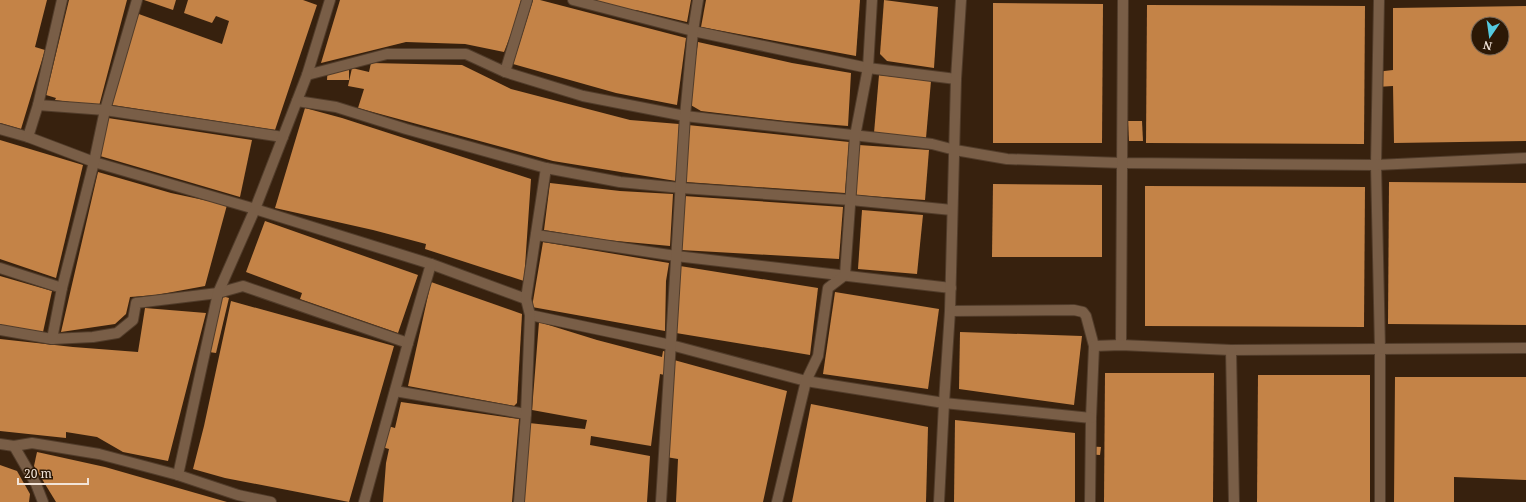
<svg xmlns="http://www.w3.org/2000/svg" width="1526" height="502" viewBox="0 0 1526 502" font-family="'Noto Serif',serif">
	<style>
		.building { fill: #c48347; fill-rule: evenodd }
		.lines { fill: none; stroke-linecap: round; stroke-linejoin: round }
		.minor-casing { stroke: #513c2a; stroke-width: 12 }
		.minor { stroke: #795e47; stroke-width: 10 }
	</style>
	<rect width="100%" height="100%" fill="#37210e"/>
	<g class="building">
		<path d="M0,0h47l-12,47 10,3 -24,79 -21,-6z"/>
		<path d="M69,0h58l-28,106 -44,-6 1,-2 -10,-3z"/>
		<path d="M144,0h32l-3,10z"/>
		<path d="M188,0h115l14,5 -42,125 -163,-25 24,-92 86,31 7,-23 -13,-5 -4,7 -28,-10z"/>
		<path d="M340,0h181l-8,29 -9,23 -39,-8 -59,-2 -85,21z"/>
		<path d="M533,0h7l146,38 -9,67 -61,-12 -103,-29z"/>
		<path d="M596,0h95l-4,22 -51,-12 -1,3 -40,-9z"/>
		<path d="M706,0h154l-4,56 -155,-29z"/>
		<path d="M884,0l54,7 -4,61 -47,-7 -7,-7z"/>
		<path d="M993,3l110,1 -1,139h-109z"/>
		<path d="M1147,5l218,1 -1,138 -218,-1z"/>
		<path d="M1526,6v135l-132,2 -1,-57 -16,1 -1,-15 17,-2v-62zM1478,24h24v24h-24z"/>
		<path d="M698,42l94,21 59,10 -3,53 -62,-5 -85,-10 -12,-7z"/>
		<path d="M371,63l91,2 49,24 119,31 49,4 -3,57 -123,-20 -195,-53 6,-19 -16,-3 4,-18 17,4z"/>
		<path d="M328,66h21v14h-22z"/>
		<path d="M879,75l52,6 -5,57 -52,-5z"/>
		<path d="M305,108l37,10 189,61 -7,102 -99,-32 1,-5 -53,-14 -98,-22z"/>
		<path d="M108,118l144,22 -12,57 -140,-41z"/>
		<path d="M1128,121h14l1,20h-14z"/>
		<path d="M688,125l161,17 -4,51 -159,-11z"/>
		<path d="M0,140l83,25 -27,113 -56,-19z"/>
		<path d="M859,145l70,5 -4,50 -70,-5z"/>
		<path d="M98,172l73,21 56,12 -22,81 -49,9 -26,2 -4,17 -11,10 -54,8z"/>
		<path d="M1389,182l137,1v142l-138,-1z"/>
		<path d="M550,183l70,8 53,3 -3,52 -64,-6 -62,-10z"/>
		<path d="M993,184l109,1v72h-110z"/>
		<path d="M1145,186l220,1 -1,140 -219,-1z"/>
		<path d="M684,196l159,11 -4,52 -158,-9z"/>
		<path d="M862,210l61,5 -6,59 -59,-5z"/>
		<path d="M265,221l153,54 -20,58 -98,-34 2,-6 -56,-21z"/>
		<path d="M543,242l126,21 -3,18 -1,50 -133,-24z"/>
		<path d="M680,266l138,22 -8,67 -134,-22z"/>
		<path d="M0,276l52,15 -9,41 -43,-7z"/>
		<path d="M431,282l91,32 -5,89 -3,3 -106,-20z"/>
		<path d="M835,292l104,17 -11,80 -105,-15z"/>
		<path d="M222,296l7,2 -13,55 -7,-1z"/>
		<path d="M231,301l163,45 -45,156 -124,-24 -32,-9 11,-43z"/>
		<path d="M145,308l61,5 -38,148 -45,-9 -26,-15 -31,-5v6l-66,-7v-92l73,8 65,5z"/>
		<path d="M539,322l58,18 65,17 1,-6 11,3 -5,22 -9,-2 -9,72 -60,-10 -1,9 60,11 -3,46h-123l5,-79 56,6 2,-9 -55,-10z"/>
		<path d="M960,332l122,4 -8,69 -115,-16z"/>
		<path d="M674,360l113,31 -24,111h-87l2,-43 -12,-2z"/>
		<path d="M1105,373h109l-1,129h-109z"/>
		<path d="M1258,375h112v127h-113z"/>
		<path d="M1395,377h131v103l-72,-3v25h-60z"/>
		<path d="M401,402l118,17 -7,83h-129l3,-39 3,-14 -14,-4 6,-21 14,4z"/>
		<path d="M811,404l117,23 -2,75h-134z"/>
		<path d="M955,420l120,13v69h-121z"/>
		<path d="M1085,446l16,1 -1,8 -15,-1z"/>
		<path d="M37,452l68,15 122,35h-171l-22,-36z"/>
		<path d="M0,465l17,6 13,23 -1,8h-29z"/>
	</g>
	<g class="lines">
		<defs>
			<g id="minor">
				<path d="M573,0l120,31 175,37 88,11"/>
				<path d="M1379,0l-3,165 4,184v153"/>
				<path d="M505,72l22,-72"/>
				<path d="M307,75l80,-21h79l39,18 78,24 102,20 247,28 23,6 52,9 115,4 254,2 150,-7"/>
				<path d="M297,101l39,6 70,22 140,39 74,14 61,6 170,12 101,10"/>
				<path d="M38,105l67,5 178,27"/>
				<path d="M0,129l28,8 66,25 161,47 176,55 95,35"/>
				<path d="M28,137l10,-32 24,-105"/>
				<path d="M536,235l140,21 275,32"/>
				<path d="M0,268l62,20"/>
				<path d="M950,311l124,-1 9,2 3,4 8,30 -3,72 -1,84"/>
				<path d="M530,315l141,30 135,36 138,22 147,15"/>
				<path d="M0,330l52,9 41,-2 24,-4 16,-13 3,-17 82,-10 25,-7 165,57"/>
				<path d="M52,339l10,-51 32,-126 11,-52 32,-110"/>
				<path d="M1121,345l2,-345"/>
				<path d="M1094,346l27,-1 110,5 295,-2"/>
				<path d="M1231,350l3,152"/>
				<path d="M395,391l131,23"/>
				<path d="M0,444l14,2 18,-3 67,11 79,21 60,20 33,7"/>
				<path d="M14,446l22,38 7,18"/>
				<path d="M178,475l40,-182 37,-84 52,-134 23,-75"/>
				<path d="M364,502l44,-159 23,-79"/>
				<path d="M519,502l7,-88 4,-99 -4,-16 20,-131"/>
				<path d="M661,502l24,-386 8,-85 5,-31"/>
				<path d="M777,502l29,-121 12,-25 10,-68 17,-13 10,-139 13,-68 4,-68"/>
				<path d="M939,502l5,-99 6,-92 6,-232 5,-79"/>
			</g>
		</defs>
		<use href="#minor" class="minor-casing"/>
		<use href="#minor" class="minor"/>
	</g>
	<g transform="translate(1490 36) rotate(193)"><circle r="19" fill="#2c1805" stroke="#7b6a59"/>
	<path d="M0-3L7 15L0 10L-7 15Z" fill="#55cadf"/>
	<text y="-6" font-size="11" font-weight="bold" text-anchor="middle" fill="#f2e4d8">N</text>
	</g>
	<path d="M18 478v6h70v-6" fill="none" stroke="#f2e4d8" stroke-width="2"/>
	<text x="24" y="478" font-size="12" fill="#f2e4d8" stroke="#2c1805" stroke-width="3" paint-order="stroke">20 m</text>
</svg>
